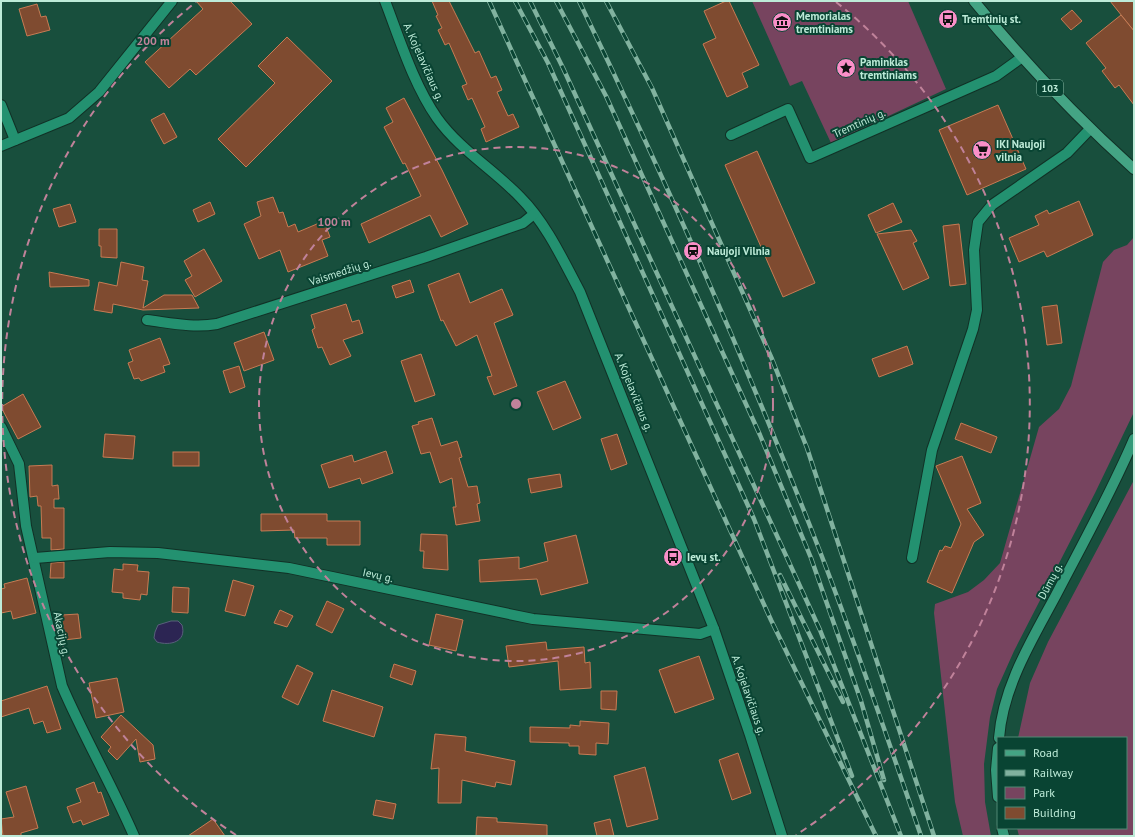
<svg xmlns="http://www.w3.org/2000/svg" width="1135" height="837" viewBox="0 0 1135 837" font-family="'PT Sans',sans-serif">
	<style>
		.green { fill: #77445f }
		.water { fill: #2c2553; stroke: #58607b }
		.building { fill: #7f4b30; stroke: #c77b54 }
		.lines { fill: none; stroke-linecap: round; stroke-linejoin: round }
		.minor-casing { stroke: #113126; stroke-width: 12 }
		.secondary-casing { stroke: #113126; stroke-width: 12 }
		.primary-casing { stroke: #113126; stroke-width: 12 }
		.minor { stroke: #239170; stroke-width: 10 }
		.secondary { stroke: #349a7a; stroke-width: 10 }
		.primary { stroke: #44a484; stroke-width: 10 }
		.rail-casing { stroke: #81b29f; stroke-width: 4.5 }
		.rail { stroke: #094433; stroke-width: 3; stroke-dasharray: 9; stroke-linecap: butt }
		.ring { fill: none; stroke: #c0829a; stroke-width: 2; stroke-dasharray: 7 5 }
		.labels { text-anchor: middle; dominant-baseline: central; stroke-width: 4; stroke-linejoin: round; paint-order: stroke }
		.shield { fill: #094433; stroke: #87b9a6; stroke-width: 1 }
		.shield-label { font-size: 10px; font-weight: bold; fill: #bdebd8 }
		.poi-label { font-size: 11px; font-weight: bold; fill: #bdebd8; stroke: #094433; text-anchor: start }
		.street-label { font-size: 11px; fill: #bdebd8; stroke: #094433 }
		.centre { fill: #c0829a; stroke: #094433; stroke-width: 2 }
		.ring-label { font-size: 12px; text-anchor: middle; font-weight: bold; fill: #c0829a; stroke: #094433; stroke-width: 4; stroke-linejoin: round; paint-order: stroke }
	</style>
	<rect width="100%" height="100%" fill="#184f3d"/>
	<g class="green">
		<path d="M752,1h156l38,88 -115,54 -29,-62 -12,5z"/>
		<path d="M1134,237v175l-39,81 -81,158 -17,38 -7,28 -6,47 1,38 6,34h-28l-8,-34 -21,-189 1,-9 33,-12 16,-12 16,-17 39,-136 20,-18 12,-23 32,-124 11,-12 13,-5z"/>
		<path d="M1134,480v356h-115l-2,-8h109v-90h-108l12,-55 18,-41z"/>
	</g>
	<path class="water" d="M171,621h7l4,4c5,17 -12,21 -25,17l-3,-4 1,-6 3,-7z"/>
	<g class="building">
		<path d="M196,1h34l22,23 -56,51 -6,-6 -21,19 -24,-26 58,-53z"/>
		<path d="M432,1h17l26,52 4,-2 12,27 5,-2 6,14 -5,2 11,24 5,-2 6,13 -33,15 -5,-13 4,-2 -13,-29 -4,2 -6,-14 5,-2 -18,-41 -4,2 -7,-15 4,-2 -6,-12 2,-1z"/>
		<path d="M726,1h3l30,64 -17,8 6,14 -21,10 -24,-53 13,-6 -12,-27z"/>
		<path d="M1110,1h24v30z"/>
		<path d="M37,4l4,13 5,-1 4,14 -23,6 -8,-27z"/>
		<path d="M1072,10l10,11 -11,9 -10,-11z"/>
		<path d="M1121,15l13,16v74l-15,-20 -4,3 -13,-17 4,-3 -20,-25z"/>
		<path d="M287,37l45,44 -86,86 -28,-28 57,-56 -17,-17z"/>
		<path d="M404,98l38,72 26,54 -27,13 -11,-22 -61,28 -8,-19 60,-28 -16,-33 -2,1 -19,-37 9,-5 -7,-14z"/>
		<path d="M998,105l28,64 -59,26 -28,-65z"/>
		<path d="M164,113l13,24 -13,7 -13,-24z"/>
		<path d="M757,151l58,132 -32,14 -58,-132z"/>
		<path d="M273,197l6,16 4,-1 5,15 7,-3 3,8 26,-11 6,16 -8,3 6,16 -40,16 -8,-22 -21,9 -15,-35 17,-8 -4,-14z"/>
		<path d="M1079,201l14,34 -46,22 -3,-6 -25,11 -10,-24 30,-13 -4,-9 12,-6 2,4z"/>
		<path d="M210,202l5,12 -17,8 -5,-12z"/>
		<path d="M893,203l9,19 -26,11 -8,-18z"/>
		<path d="M70,204l6,18 -17,5 -6,-18z"/>
		<path d="M959,224l7,60 -16,2 -7,-60z"/>
		<path d="M99,229h18v29l-16,-1v-11h-2z"/>
		<path d="M911,230l6,11 -4,2 16,35 -26,12 -26,-56z"/>
		<path d="M204,249l18,32 -27,16 -10,-17 7,-4 -8,-15z"/>
		<path d="M121,262l23,5 -2,13 6,1 -5,27 21,-13h28l7,13 -56,2 -30,-6 -1,9 -18,-3 5,-28 18,4z"/>
		<path d="M49,272l40,8v6l-39,1z"/>
		<path d="M459,273l11,30 32,-14 11,26 -19,8 23,63 -23,9 -7,-18 5,-1 -15,-41 -21,11 -13,-26 -2,1 -13,-36z"/>
		<path d="M410,280l4,12 -18,6 -4,-12z"/>
		<path d="M346,304l6,18 7,-2 4,13 -20,7 8,16 -21,9 -8,-18 -4,1 -6,-18 3,-2 -4,-13z"/>
		<path d="M1057,305l5,38 -15,2 -5,-38z"/>
		<path d="M264,332l10,28 -30,11 -10,-28z"/>
		<path d="M160,338l10,26 -7,2 2,6 -24,9 -2,-3 -5,1 -6,-16 5,-2 -4,-11z"/>
		<path d="M907,346l6,18 -34,13 -7,-18z"/>
		<path d="M421,354l14,41 -20,7 -14,-41z"/>
		<path d="M239,366l6,21 -15,6 -7,-22z"/>
		<path d="M565,381l16,37 -28,12 -16,-38z"/>
		<path d="M23,394l18,33 -23,12 -17,-32z"/>
		<path d="M432,418l9,28 16,-5 5,16 -3,1 9,29 9,-1 3,17 -3,1 3,17 -24,4 -3,-18h3l-4,-29 -12,5 -10,-31 -9,2 -9,-28 7,-2 -1,-2z"/>
		<path d="M961,423l36,14 -6,16 -36,-14z"/>
		<path d="M105,434l30,2 -2,23 -30,-2z"/>
		<path d="M617,434l10,30 -16,6 -10,-31z"/>
		<path d="M386,451l7,22 -31,11 -2,-6 -31,10 -8,-23 31,-10 2,7z"/>
		<rect x="173" y="452" width="26" height="14"/>
		<path d="M962,456l19,47 -14,6 17,26 -10,7 -22,51 -25,-11 13,-32 2,1 3,-5 6,2 10,-24 -25,-58z"/>
		<path d="M52,465v21l6,-1 1,14h-5v9h10v41l-13,1v-12h-9l-1,-32h-3l-1,-10 -7,1 -1,-31z"/>
		<path d="M560,474l2,13 -31,6 -3,-14z"/>
		<path d="M261,514h66v7h33v24h-33v-7h-32l-1,-8 -33,1z"/>
		<path d="M421,534l26,1 1,35 -25,-2 1,-17h-4z"/>
		<path d="M576,535l12,48 -47,12 -4,-16 -57,3 -1,-22 40,-3v12l29,-8 -4,-18z"/>
		<path d="M64,562v16h-14l1,-15z"/>
		<path d="M123,564l15,1 -1,6 12,1 -2,23 -6,-1 -1,6 -17,-2v-5l-11,-1 2,-23 9,1z"/>
		<path d="M27,578l9,35 -23,6 -2,-8 -10,2v-24l4,-1 -1,-4z"/>
		<path d="M233,580l21,6 -9,30 -20,-5z"/>
		<path d="M173,587l16,1 -1,25 -16,-1z"/>
		<path d="M327,601l17,8 -12,24 -16,-8z"/>
		<path d="M280,610l13,6 -6,11 -13,-4z"/>
		<path d="M78,614l3,24 -17,2 -2,-25z"/>
		<path d="M436,614l27,6 -7,31 -27,-6z"/>
		<path d="M546,642l1,8 37,-3 1,16 5,-1 1,26 -31,2 -2,-29 -49,6 -3,-21z"/>
		<path d="M699,656l15,43 -39,14 -16,-43z"/>
		<path d="M394,664l22,7 -4,14 -22,-8z"/>
		<path d="M297,665l16,8 -15,32 -16,-8z"/>
		<path d="M117,678l7,34 -28,6 -7,-35z"/>
		<path d="M47,686l14,43 -14,4 -4,-12 -9,3 -5,-16 -28,9v-16z"/>
		<path d="M332,690l51,17 -9,30 -51,-16z"/>
		<path d="M601,691h16l-1,19 -15,-1z"/>
		<path d="M121,715l32,30 2,14 -15,3 -4,-23 -19,21 -9,-9 3,-4 -10,-10z"/>
		<path d="M580,721l29,2 -1,21 -12,-1v12l-17,-1v-8h-10v-3l-39,-1v-15l40,1v-3l10,1z"/>
		<path d="M435,734l31,3 -1,14 50,10 -4,24 -15,-3 -1,5 -33,-7 -1,23h-23l1,-35 -8,1z"/>
		<path d="M738,753l13,40 -19,7 -13,-40z"/>
		<path d="M645,767l13,52 -31,8 -13,-51z"/>
		<path d="M94,782l4,11 3,-1 8,23 -26,10 -2,-5 -8,3 -6,-16 14,-5 -5,-13z"/>
		<path d="M26,786l12,42 -17,5v3h-18l-2,-17 13,-2 -8,-25z"/>
		<path d="M376,800l20,4 -3,15 -20,-4z"/>
		<path d="M477,817l20,1v4l50,3v11h-71z"/>
		<path d="M213,819l12,17h-37z"/>
		<path d="M610,819l4,17h-17l-3,-13z"/>
	</g>
	<g class="lines">
		<defs>
			<g id="minor">
				<path d="M385,1c15,39 28,82 52,117 22,31 57,52 83,79 26,26 43,63 60,95l134,337 36,106 32,101"/>
				<path d="M1,105l14,35"/>
				<path d="M731,135l57,-26 22,49 186,-82 25,-18"/>
				<path d="M1,146l68,-28 30,-26 73,-91"/>
				<path d="M147,320c24,3 46,8 70,4l209,-67 97,-34 11,-9"/>
				<path d="M1,427l18,37 7,62 36,160c22,51 50,99 72,150"/>
				<path d="M35,558l75,-6 48,1 131,15 244,51 167,15 14,-5"/>
				<path d="M912,558l20,-108 41,-121 4,-19 -3,-60 4,-28 14,-17 75,-52 23,-24"/>
			</g>
			<g id="secondary">
				<path d="M999,738c4,-52 33,-98 57,-143 27,-52 55,-102 78,-156"/>
				<path d="M998,748l-2,22 2,27"/>
				<path d="M1002,828l2,8"/>
			</g>
			<path id="primary" d="M974,1c49,60 102,116 160,168"/>
		</defs>
		<use href="#minor" class="minor-casing"/>
		<use href="#secondary" class="secondary-casing"/>
		<use href="#primary" class="primary-casing"/>
		<use href="#minor" class="minor"/>
		<use href="#secondary" class="secondary"/>
		<use href="#primary" class="primary"/>
		<defs>
			<g id="rail">
				<path d="M489,1l282,619 105,216"/>
				<path d="M515,1l33,62 206,456 98,257"/>
				<path d="M530,1l33,67 257,562 81,206"/>
				<path d="M556,1l50,95 154,339 51,123 50,143 23,79"/>
				<path d="M579,1c87,179 168,363 240,548 37,95 69,191 102,287"/>
				<path d="M606,1l46,87 120,271 35,89 127,388"/>
				<path d="M780,575l63,127"/>
			</g>
		</defs>
		<use href="#rail" class="rail-casing"/>
		<use href="#rail" class="rail"/>
	</g>
	<g class="ring">
		<circle cx="516" cy="404" r="257"/>
		<path d="M236 835A514 514 0 0 1 196 2M836 2A514 514 0 0 1 796 835"/>
	</g>
	<defs>
		<symbol id="bus-disc" viewBox="-11 -11 22 22"><circle r="9.5" fill="#fa8fc8" stroke="#094433"/><path d="M-5-6H5V4H4V6H2V4H-2V6H-4V4H-5ZM-3.5-4V0h7V-4ZM-3.5 1.2v1.5H-2V1.2ZM2 1.2v1.5H3.5V1.2Z" fill="#111"/></symbol>
		<symbol id="museum-disc" viewBox="-11 -11 22 22"><circle r="9.5" fill="#fa8fc8" stroke="#094433"/><path d="M0-6L6-3V-2H-6V-3ZM-5-1h2V3h-2ZM-1-1h2V3h-2ZM3-1h2V3H3ZM-6 4H6V6H-6Z" fill="#111"/></symbol>
		<symbol id="sight-disc" viewBox="-11 -11 22 22"><circle r="9.5" fill="#fa8fc8" stroke="#094433"/><path d="M0-6L1.8-2.2L6-1.7L2.9 1.2L3.7 5.4L0 3.3L-3.7 5.4L-2.9 1.2L-6-1.7L-1.8-2.2Z" fill="#111"/></symbol>
		<symbol id="supermarket-disc" viewBox="-11 -11 22 22"><circle r="9.5" fill="#fa8fc8" stroke="#094433"/><path d="M-6-5.5h2.5l.6 2H6L4.5 2H-2.5L-4.4-4H-6ZM-1.5 3.2a1.3 1.3 0 1 0 .1 0ZM3 3.2a1.3 1.3 0 1 0 .1 0Z" fill="#111"/></symbol>
		<symbol id="station-disc" viewBox="-11 -11 22 22"><circle r="9.5" fill="#fa8fc8" stroke="#094433"/><path d="M-3-6H3Q5-6 5-4V2Q5 4 3 4L4.5 6H3L1.5 4h-3L-3 6H-4.5L-3 4Q-5 4-5 2V-4Q-5-6-3-6ZM-3.5-4v3h7v-3ZM-3.5 1v1.5H-2V1ZM2 1v1.5H3.5V1Z" fill="#111"/></symbol>
	</defs>
	<g fill-rule="evenodd">
		<use href="#bus-disc" x="937" y="8" width="22" height="22"/>
		<use href="#museum-disc" x="771" y="11" width="22" height="22"/>
		<use href="#sight-disc" x="835" y="57" width="22" height="22"/>
		<use href="#supermarket-disc" x="971" y="139" width="22" height="22"/>
		<use href="#station-disc" x="682" y="240" width="22" height="22"/>
		<use href="#bus-disc" x="662" y="546" width="22" height="22"/>
	</g>
	<g class="labels">
		<rect class="shield" x="1037" y="80" width="26" height="16" rx="3"/>
		<g class="shield-label">
			<text x="1050" y="88">103</text>
		</g>
		<g class="poi-label">
			<text x="796" y="16">Memorialas<tspan x="796" dy="13">tremtiniams</tspan></text>
			<text x="962" y="19">Tremtinių st.</text>
			<text x="860" y="62">Paminklas<tspan x="860" dy="13">tremtiniams</tspan></text>
			<text x="996" y="144">IKI Naujoji<tspan x="996" dy="13">vilnia</tspan></text>
			<text x="707" y="251">Naujoji Vilnia</text>
			<text x="687" y="557">Ievų st.</text>
		</g>
		<g class="street-label">
			<text transform="translate(424 62) rotate(66)">A. Kojelavičiaus g.</text>
			<text transform="translate(859 123) rotate(-24)">Tremtinių g.</text>
			<text transform="translate(340 272) rotate(-18)">Vaismedžių g.</text>
			<text transform="translate(634 392) rotate(68)">A. Kojelavičiaus g.</text>
			<text transform="translate(378 575) rotate(12)">Ievų g.</text>
			<text transform="translate(1050 581) rotate(-62)">Dūmų g.</text>
			<text transform="translate(62 634) rotate(78)">Akacijų g.</text>
			<text transform="translate(749 695) rotate(71)">A. Kojelavičiaus g.</text>
		</g>
	</g>
	<circle cx="516" cy="404" r="6" class="centre"/>
	<g class="ring-label">
		<text x="153" y="45">200 m</text>
		<text x="334" y="226">100 m</text>
	</g>
	<rect width="1135" height="837" fill="none" stroke="#bdebd8" stroke-width="4"/>
	<rect x="997" y="737" width="130" height="92" fill="#094433" stroke="#518775"/>
	<rect x="1005" y="750" width="20" height="6" fill="#44a484" stroke="#518775"/>
	<text x="1033" y="757" font-size="12" fill="#bdebd8">Road</text>
	<rect x="1005" y="770" width="20" height="6" fill="#81b29f" stroke="#518775"/>
	<text x="1033" y="777" font-size="12" fill="#bdebd8">Railway</text>
	<rect x="1005" y="787" width="20" height="12" fill="#77445f" stroke="#518775"/>
	<text x="1033" y="797" font-size="12" fill="#bdebd8">Park</text>
	<rect x="1005" y="807" width="20" height="12" fill="#7f4b30" stroke="#518775"/>
	<text x="1033" y="817" font-size="12" fill="#bdebd8">Building</text>
</svg>
